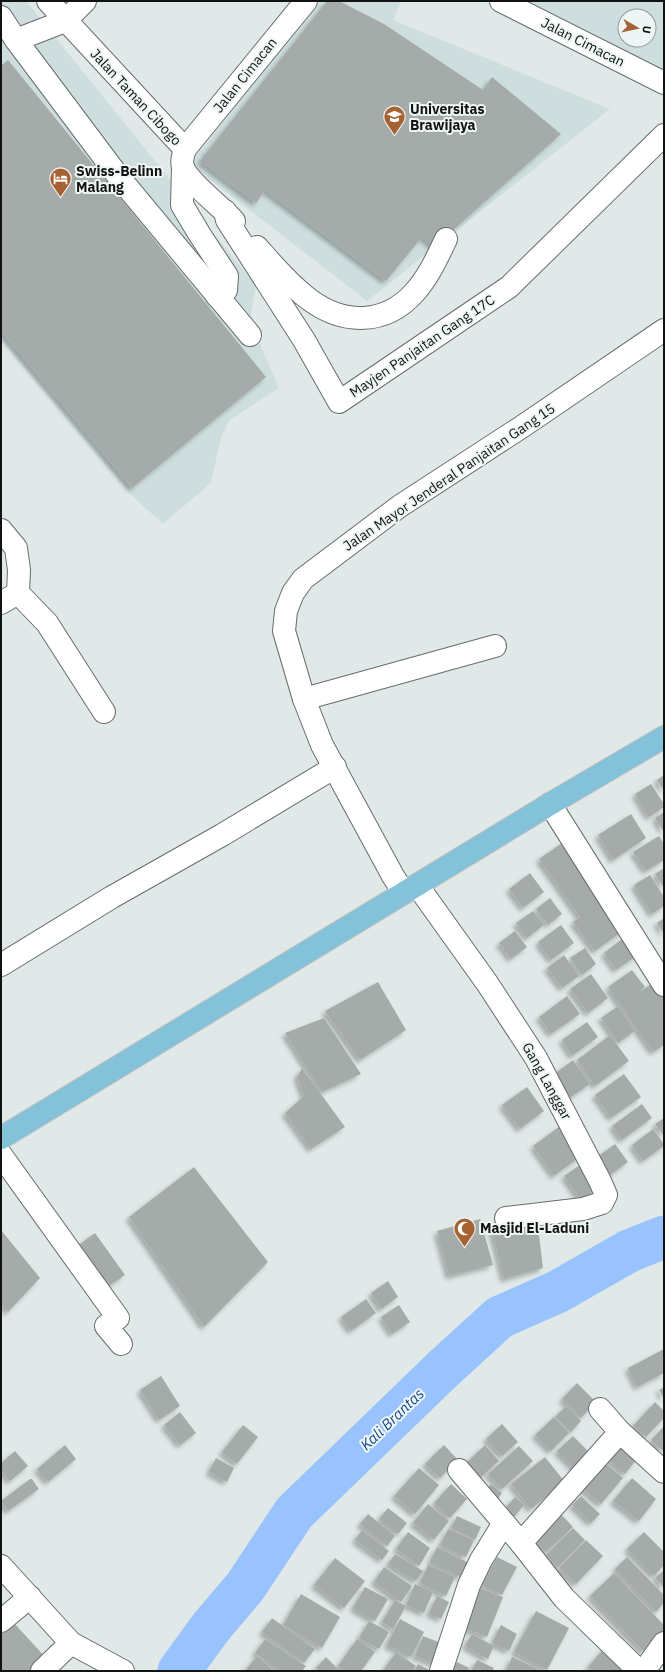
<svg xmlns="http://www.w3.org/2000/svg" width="665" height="1672" viewBox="0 0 665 1672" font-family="'IBM Plex Sans',sans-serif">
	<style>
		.built { fill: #cedede; fill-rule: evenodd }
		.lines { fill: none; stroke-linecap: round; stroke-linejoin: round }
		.river { stroke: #98c3fe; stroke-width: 43 }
		.building { fill: #a5aba8; filter: url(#shadow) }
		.minor-casing { stroke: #676d6d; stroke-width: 24 }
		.major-casing { stroke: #c1c2c2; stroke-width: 24 }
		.minor { stroke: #fff; stroke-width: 22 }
		.major { stroke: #84c2da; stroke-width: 22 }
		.labels { text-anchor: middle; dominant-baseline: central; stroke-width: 4; stroke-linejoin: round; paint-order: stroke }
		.street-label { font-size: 14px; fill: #111313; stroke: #eef5f5 }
		.poi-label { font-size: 14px; font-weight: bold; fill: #111313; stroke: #eef5f5; text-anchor: start }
		.water-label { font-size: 15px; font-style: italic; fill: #154888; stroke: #eef5f5 }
	</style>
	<defs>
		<filter id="shadow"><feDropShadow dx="-3.5" dy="3.5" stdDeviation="2" flood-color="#0004"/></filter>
	</defs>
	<rect width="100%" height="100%" fill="#e1e8e8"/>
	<g class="built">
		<path d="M1,1h25l230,285 -5,28 11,35 17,39 -49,32 -9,17 -10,46 -48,41 -31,-28 -131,-156z"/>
		<path d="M319,1h82l-8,19 217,89 -243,192 -177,-137z"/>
		<path d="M521,1h143v69zM625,16h24v24h-24z"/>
	</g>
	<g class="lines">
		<path class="river" d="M179,1671l32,-44 34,-40 49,-74 149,-144 57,-52 57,-25 72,-41 35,-14"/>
	</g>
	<g class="building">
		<path d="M327,1h12l45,23 99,66 9,-13 69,57 -127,113 -12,-10 -36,44 -121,-91 -9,13 -56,-42z"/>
		<path d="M8,60l258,317 -134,111 -131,-157v-265z"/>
		<path d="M664,775v16l-7,-11z"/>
		<path d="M651,784l13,20v3l-15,10 -14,-23z"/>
		<path d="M664,812v20l-9,-14z"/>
		<path d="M631,814l15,24 -33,22 -15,-25z"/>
		<path d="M659,836l5,8v16l-18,11 -13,-19z"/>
		<path d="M565,841l62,87 -32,23 -22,-29 7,-5 -41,-58z"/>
		<path d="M664,868v20l-9,-14z"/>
		<path d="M530,873l14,19 -21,16 -14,-19z"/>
		<path d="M650,875l14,22v9l-12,8 -18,-29z"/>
		<path d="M550,898l12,16 -14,11 -12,-16z"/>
		<path d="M533,911l11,14 -17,13 -11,-15z"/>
		<path d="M664,918v16l-7,-11z"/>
		<path d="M561,925l13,18 -23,17 -13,-18z"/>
		<path d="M515,931l12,16 -16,12 -12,-16z"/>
		<path d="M626,936l13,18 -23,16 -12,-17z"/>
		<path d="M585,948l11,16 -14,11 -12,-17z"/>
		<path d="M564,955l15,21 -17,12 -15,-20z"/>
		<path d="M632,970l13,17 -9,7 17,-11 11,14v48l-11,7 -45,-65z"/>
		<path d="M591,974l17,24 -20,15 -18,-24z"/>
		<path d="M378,982l28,48 -46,30 -35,-49z"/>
		<path d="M567,996l13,18 -29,20 -12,-17z"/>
		<path d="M618,1006l17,25 -17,12 -17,-25z"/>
		<path d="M324,1018l37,56 -39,18 -37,-59z"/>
		<path d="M587,1022l11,15 -26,19 -10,-16z"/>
		<path d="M610,1035l19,26 -34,25 -18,-26z"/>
		<path d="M573,1060l17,24 -25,17 -16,-23z"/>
		<path d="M302,1068l43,59 -34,22 -26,-36 19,-17 -7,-19z"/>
		<path d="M624,1074l17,23 -30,21 -16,-23z"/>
		<path d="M527,1087l17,24 -24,18 -18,-24z"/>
		<path d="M642,1104l10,14 -30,22 -10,-14z"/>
		<path d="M664,1118v18l-9,-12z"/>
		<path d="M560,1126l21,30 -27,20 -21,-30z"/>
		<path d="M653,1129l11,15v2l-21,15 -11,-16z"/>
		<path d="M615,1144l13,18 -22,16 -13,-18z"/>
		<path d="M580,1165l17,24 -16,11 -17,-24z"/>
		<path d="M194,1167l74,95 -64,65 -75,-110z"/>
		<path d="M480,1219l13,46 -44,11 -12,-45z"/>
		<path d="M538,1227l5,41 -39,11 -12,-49z"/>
		<path d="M1,1230l39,48 -32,34 -7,-9z"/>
		<path d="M95,1233l30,42 -19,13 -30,-41z"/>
		<path d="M388,1281l10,16 -17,12 -10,-16z"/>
		<path d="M366,1299l10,14 -25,18 -10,-14z"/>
		<path d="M399,1305l11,17 -18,12 -11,-17z"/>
		<path d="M664,1349v24l-27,14 -9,-19z"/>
		<path d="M161,1376l19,30 -21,14 -19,-30z"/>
		<path d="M577,1383l19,19 -15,16 -19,-19z"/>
		<path d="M664,1387v12l-5,-9z"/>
		<path d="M655,1402l9,9v7l-18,19 -13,-11z"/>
		<path d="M566,1406l15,15 -10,11 -16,-15z"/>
		<path d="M180,1412l16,21 -16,12 -16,-20z"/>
		<path d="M554,1417l15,16 -18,18 -16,-16z"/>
		<path d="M502,1424l16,18 -16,14 -16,-17z"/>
		<path d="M243,1425l15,12 -21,27 -15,-12z"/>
		<path d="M664,1426v26l-13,-12z"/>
		<path d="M573,1436l20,20 -16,15 -20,-20z"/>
		<path d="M623,1441l17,14 -15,19 -17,-15z"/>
		<path d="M65,1445l11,14 -28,23 -11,-13z"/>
		<path d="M444,1445l14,15 -18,18 -15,-14z"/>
		<path d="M485,1445l14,16 -20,18 -14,-15z"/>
		<path d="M519,1446l14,15 -31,28 -14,-15z"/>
		<path d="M15,1451l13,15 -18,15 -9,-11v-7z"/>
		<path d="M545,1457l20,25 -34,27 -20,-25z"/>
		<path d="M216,1458l18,10 -7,14 -18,-10z"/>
		<path d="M602,1460l21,18 -22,26 -21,-17z"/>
		<path d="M419,1468l20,17 -24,29 -21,-18z"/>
		<path d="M632,1478l24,21 -17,22 -26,-20z"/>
		<path d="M30,1479h2l7,10 -31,22 -7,-10z"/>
		<path d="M451,1484l16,15 -17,19 -16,-15z"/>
		<path d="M491,1484l11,9 -7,10 -12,-9z"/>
		<path d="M581,1496l19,18 -9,9 -19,-18z"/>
		<path d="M515,1497l9,8 -15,18 -9,-9z"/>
		<path d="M428,1504l21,17 -15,19 -21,-17z"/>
		<path d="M388,1508l19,15 -9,11 -19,-15z"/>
		<path d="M557,1510l16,17 -27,25 -16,-16z"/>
		<path d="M368,1514l27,22 -8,10 -27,-22z"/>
		<path d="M457,1516l24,11 -6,13 -24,-12z"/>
		<path d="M573,1528l12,12 -27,27 -12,-12z"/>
		<path d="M448,1529l26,11 -8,17 -26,-11z"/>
		<path d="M362,1530l27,21 -7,9 -27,-20z"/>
		<path d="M408,1532l22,16 -11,18 -23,-17z"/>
		<path d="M644,1532l20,20v13l-10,11 -27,-27z"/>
		<path d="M586,1540l17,16 -27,28 -17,-16z"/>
		<path d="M437,1547l30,15 -7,15 -30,-15z"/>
		<path d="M395,1554l28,17 -7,10 -28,-17z"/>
		<path d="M497,1557l20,10 -15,28 -20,-10z"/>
		<path d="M627,1557l37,38v8l-8,9 -41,-43z"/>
		<path d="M335,1558l30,23 -21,27 -30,-23z"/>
		<path d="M428,1565l27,12 -9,19 -26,-13z"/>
		<path d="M384,1567l28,19 -11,16 -27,-20z"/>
		<path d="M664,1570v18l-9,-10z"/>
		<path d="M614,1573l50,52v7l-21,19 -53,-55z"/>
		<path d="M415,1584l18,8 -9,21 -18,-8z"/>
		<path d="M365,1587l23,12 -13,22 -22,-13z"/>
		<path d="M479,1588l24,9 -16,40 -23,-9z"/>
		<path d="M301,1594l39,23 -18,31 -39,-23z"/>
		<path d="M437,1596l12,6 -8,17 -12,-6z"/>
		<path d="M395,1600l11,6 -13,23 -11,-7z"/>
		<path d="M536,1611l33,17 -22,42 -33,-18z"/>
		<path d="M272,1618l43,31 -11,14 -42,-31z"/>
		<path d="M400,1619l24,13 -13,25 -24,-12z"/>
		<path d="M369,1621l20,11 -10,17 -20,-11z"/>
		<path d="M14,1623l33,36 -13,12h-33v-36z"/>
		<path d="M501,1625l16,9 -8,17 -17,-8z"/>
		<path d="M472,1634l22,12 -6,13 -23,-13z"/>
		<path d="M423,1636l23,9 -7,20 -24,-9z"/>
		<path d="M265,1639l41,27 -4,5h-21l-26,-18z"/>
		<path d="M357,1639l18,13 -14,19h-16l-7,-5z"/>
		<path d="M606,1646l29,25h-42l-5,-4z"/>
		<path d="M396,1652l20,14 -3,5h-30z"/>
		<path d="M257,1656l17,15h-29z"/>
		<path d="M326,1657l14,14h-20l-4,-3z"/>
		<path d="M512,1657l26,12 -1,2h-31z"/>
		<path d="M477,1660l17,8 -2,3h-21z"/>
		<path d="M457,1662l12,6 -1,3h-16z"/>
		<path d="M418,1664l13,7h-17z"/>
	</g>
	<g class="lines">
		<defs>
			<g id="minor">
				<path d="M48,1l137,148c-2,6 -4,13 -2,18 4,14 40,41 51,54"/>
				<path d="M501,1l163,82"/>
				<path d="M1,17l15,23 102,136 132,159"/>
				<path d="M16,40l49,-19 20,-20"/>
				<path d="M185,149l121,-148"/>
				<path d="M183,167l-1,38 18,30 27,41 -1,14 -9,6"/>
				<path d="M225,211l2,9 77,120 35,62 170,-115 155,-152"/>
				<path d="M257,247c16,18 33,38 53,53 34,25 75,25 104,-7 14,-15 23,-35 32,-54"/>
				<path d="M1,530l15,18 3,22 -1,23 -17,10"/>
				<path d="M18,593l29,30 57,89"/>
				<path d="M304,699l191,-53"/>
				<path d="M550,804l114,181"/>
				<path d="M417,885l70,98 49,75 64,123 6,14 -4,8 -19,6 -77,9"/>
				<path d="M404,893l-11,-17 -71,-131 -18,-46 -20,-68 2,-20 7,-18 10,-14 97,-73 123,-80 141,-96"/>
				<path d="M1,965l111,-68 110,-62 113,-68"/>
				<path d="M1,1155l117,163 -12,8 15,18"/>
				<path d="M600,1409l20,23 44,40"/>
				<path d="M459,1470l62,73 43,55 75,73"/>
				<path d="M521,1543l99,-111"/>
				<path d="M1,1566l70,77 52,28"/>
				<path d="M1,1621l29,-24"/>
				<path d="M42,1671l29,-28"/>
				<path d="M441,1671l28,-86 12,-25 23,-37"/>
				<path d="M644,1671l20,-28"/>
			</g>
			<path id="major" d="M1,1138l549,-334 114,-67"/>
		</defs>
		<use href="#minor" class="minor-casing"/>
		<use href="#major" class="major-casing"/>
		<use href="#minor" class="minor"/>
		<use href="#major" class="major"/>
	</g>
	<defs>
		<symbol id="university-pin" viewBox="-11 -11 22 30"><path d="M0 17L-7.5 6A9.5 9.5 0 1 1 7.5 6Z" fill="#a76233" stroke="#eef5f5"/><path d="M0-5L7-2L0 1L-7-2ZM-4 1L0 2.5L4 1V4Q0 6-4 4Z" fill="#fff"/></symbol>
		<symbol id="hotel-pin" viewBox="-11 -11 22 30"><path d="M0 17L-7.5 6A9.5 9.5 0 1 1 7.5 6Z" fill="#a76233" stroke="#eef5f5"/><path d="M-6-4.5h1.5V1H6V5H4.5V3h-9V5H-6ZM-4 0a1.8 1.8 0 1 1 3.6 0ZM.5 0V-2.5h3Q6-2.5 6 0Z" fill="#fff"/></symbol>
		<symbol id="mosque-pin" viewBox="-11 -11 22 30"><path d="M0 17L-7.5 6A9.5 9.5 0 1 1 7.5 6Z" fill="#a76233" stroke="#eef5f5"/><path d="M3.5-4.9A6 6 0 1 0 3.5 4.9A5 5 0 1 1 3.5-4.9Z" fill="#fff"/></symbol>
	</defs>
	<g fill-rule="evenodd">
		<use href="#university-pin" x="382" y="104" width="25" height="34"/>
		<use href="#hotel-pin" x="48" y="166" width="25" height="34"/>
		<use href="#mosque-pin" x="452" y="1216" width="25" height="34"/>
	</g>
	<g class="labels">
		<g class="street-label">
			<text transform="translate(583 42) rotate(27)">Jalan Cimacan</text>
			<text transform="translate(245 75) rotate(-51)">Jalan Cimacan</text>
			<text transform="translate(136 97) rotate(47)">Jalan Taman Cibogo</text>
			<text transform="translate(422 346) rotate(-34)">Mayjen Panjaitan Gang 17C</text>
			<text transform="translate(449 477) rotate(-34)">Jalan Mayor Jenderal Panjaitan Gang 15</text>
			<text transform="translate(547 1081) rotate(61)">Gang Langgar</text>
		</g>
		<g class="poi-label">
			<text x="410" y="109">Universitas<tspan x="410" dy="16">Brawijaya</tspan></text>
			<text x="76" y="171">Swiss-Belinn<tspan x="76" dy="16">Malang</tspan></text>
			<text x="480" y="1228">Masjid El-Laduni</text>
		</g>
		<g class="water-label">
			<text transform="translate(392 1419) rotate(-44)">Kali Brantas</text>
		</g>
	</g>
	<rect width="665" height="1672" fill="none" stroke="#111313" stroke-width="4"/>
	<g transform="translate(637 28) rotate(99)"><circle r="19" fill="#eef5f5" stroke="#969b9b"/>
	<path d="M0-3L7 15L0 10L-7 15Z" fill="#a76233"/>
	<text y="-6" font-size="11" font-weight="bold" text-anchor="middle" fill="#111313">U</text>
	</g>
</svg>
